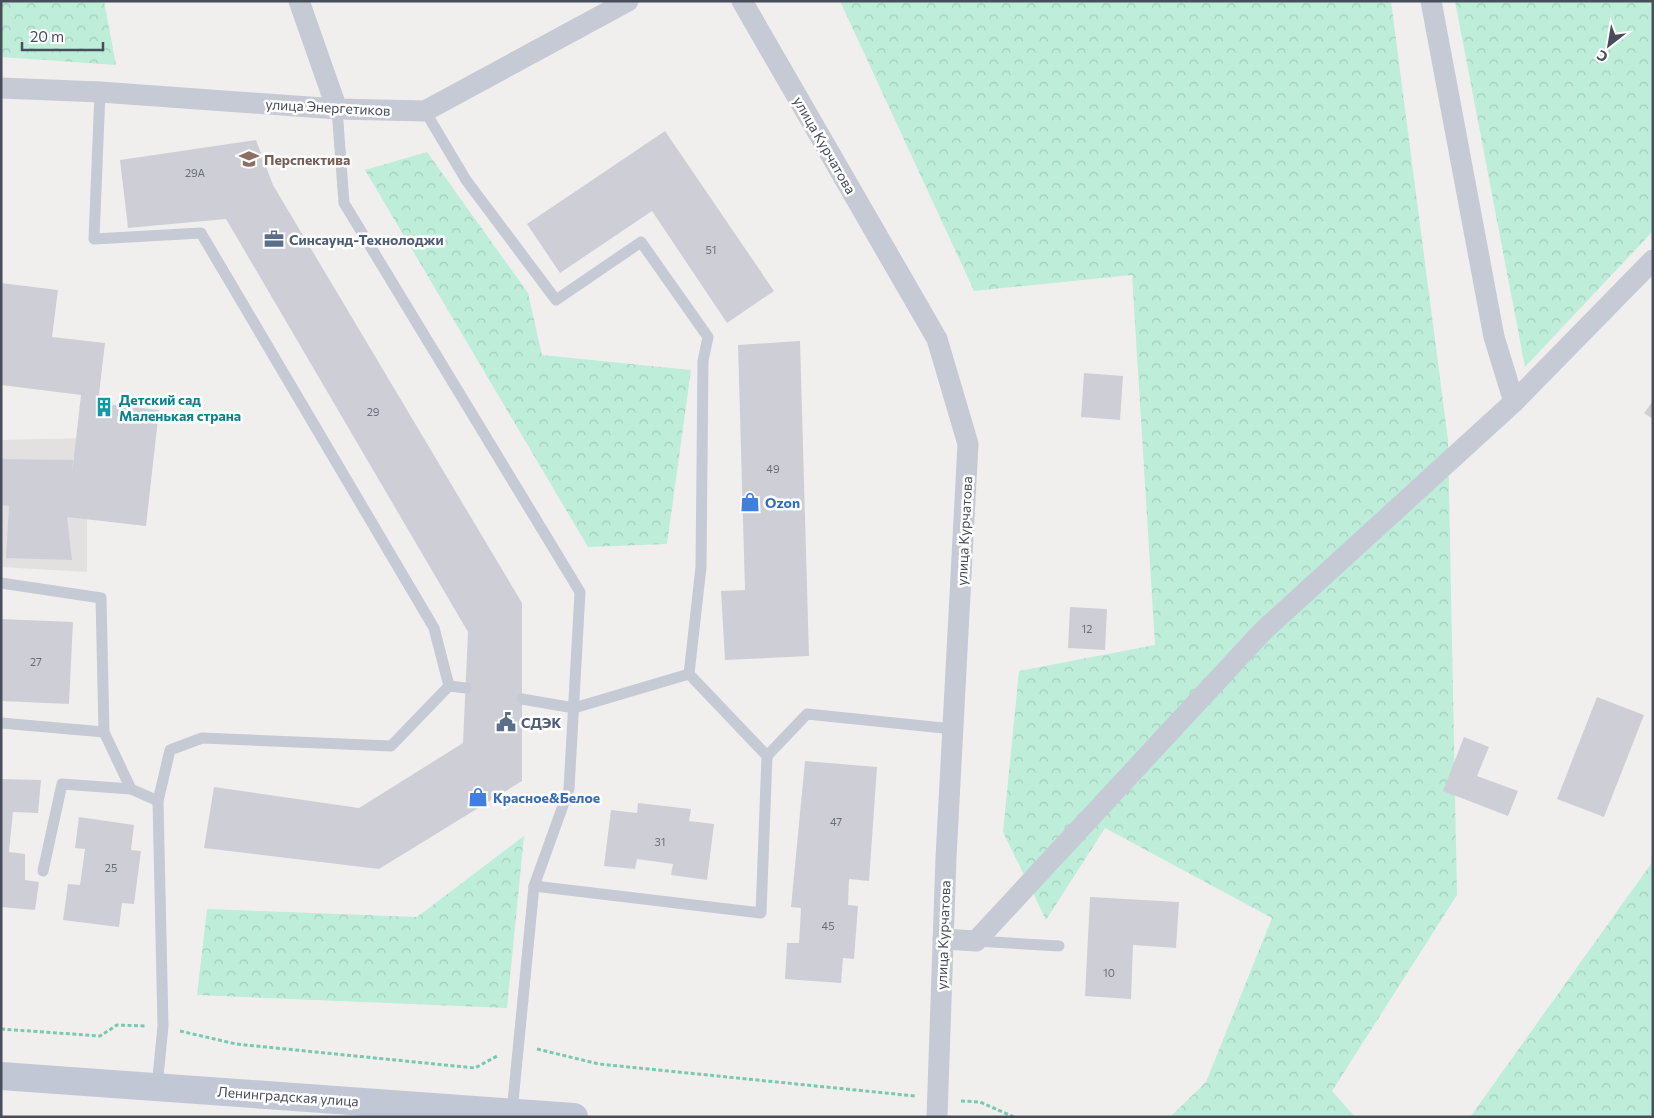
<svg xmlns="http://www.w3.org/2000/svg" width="1654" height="1118" viewBox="0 0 1654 1118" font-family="Commissioner,sans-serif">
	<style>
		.education { fill: #e2e0e0 }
		.forest { fill: url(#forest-crowns) }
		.building { fill: #cecfd6 }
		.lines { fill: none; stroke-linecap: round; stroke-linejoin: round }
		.path { stroke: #78c9b2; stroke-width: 3; stroke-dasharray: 4 2.5; stroke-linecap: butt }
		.lane { stroke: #c5cad5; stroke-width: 11 }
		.street { stroke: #c5cad5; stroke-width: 21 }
		.secondary { stroke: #c2c7d6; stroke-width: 28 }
		.labels { text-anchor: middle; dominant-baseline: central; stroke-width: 5; stroke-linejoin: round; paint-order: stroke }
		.number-label { font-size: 11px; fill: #696e7a }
		.street-label { font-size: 14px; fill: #474d5b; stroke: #fff }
		.education-label { font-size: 14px; font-weight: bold; fill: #785e54; stroke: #fff; text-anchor: start }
		.service-label { font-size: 14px; font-weight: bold; fill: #4e5e75; stroke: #fff; text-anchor: start }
		.culture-label { font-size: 14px; font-weight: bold; fill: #0d838f; stroke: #fff; text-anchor: start }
		.shop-label { font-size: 14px; font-weight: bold; fill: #366cbe; stroke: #fff; text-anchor: start }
	</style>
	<defs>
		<pattern id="forest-crowns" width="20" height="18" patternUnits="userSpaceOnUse" patternTransform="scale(1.25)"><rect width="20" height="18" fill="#beedda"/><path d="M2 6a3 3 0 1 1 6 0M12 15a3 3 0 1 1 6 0" fill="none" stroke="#a5cdbd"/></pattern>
	</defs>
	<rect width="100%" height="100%" fill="#f1efee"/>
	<path class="education" d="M87,438v134l-86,-5v-127z"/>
	<g class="forest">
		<path d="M1,1h103l12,64 -115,-8z"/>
		<path d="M840,1h551l57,439 9,455 -125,196 23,26h-185l36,-35 66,-164 -167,-90 -59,92 -43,-88 16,-161 136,-26 -23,-370 -158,16z"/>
		<path d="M1455,1h198v230l-128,136z"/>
		<path d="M427,152l101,141 14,62 149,15 -24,174 -79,3 -223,-377z"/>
		<path d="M524,836l-17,172 -310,-13 10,-86 210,8z"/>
		<path d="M1653,861v256h-183z"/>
	</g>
	<g class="building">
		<path d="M665,131l109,160 -47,32 -75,-112 -92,62 -33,-49z"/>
		<path d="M256,140l17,45 249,418v178l-143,88 -175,-21 10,-61 145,21 104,-65 5,-111 -242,-413 -98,9 -8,-68z"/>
		<path d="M1,283l57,7 -6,47 53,6 -7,60 61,7 -13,116 -79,-9 5,43 -66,-2 3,-52 -8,-1v-46l72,1 -1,14 9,-79 -80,-10z"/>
		<path d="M800,341l9,315 -84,4 -4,-69 24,-1 -7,-245z"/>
		<path d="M1084,373l39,3 -3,44 -39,-3z"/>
		<path d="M1653,401v18l-9,-6z"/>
		<path d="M1070,607l37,2 -2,41 -37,-2z"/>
		<path d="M1,619l72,3 -4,82 -68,-3z"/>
		<path d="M1597,697l47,18 -40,102 -47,-18z"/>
		<path d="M1464,737l25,10 -12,29 41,15 -10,25 -65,-25z"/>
		<path d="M805,761l72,6 -8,114 -20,-2 -1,26 10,1 -4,53 -11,-1 -2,25 -56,-4 2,-36h12l2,-35 -10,-1z"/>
		<path d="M1,779l40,1 -3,33 -25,-1 -4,40 16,2v26l14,2 -4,28 -34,-3z"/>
		<path d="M638,803l53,6 -2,12 25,3 -7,56 -36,-5 2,-11 -36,-5 -2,10 -31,-3 7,-56 26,3z"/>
		<path d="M79,817l55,8 -3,25 10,1 -7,53 -12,-1 -3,24 -56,-7 5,-36 12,1 5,-36 -10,-1z"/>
		<path d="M1090,897l89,5 -3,46 -43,-3 -2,54 -46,-3z"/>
	</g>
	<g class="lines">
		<g class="path">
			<path d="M1,1029l99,7 17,-11 28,1"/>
			<path d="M180,1031l56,13 239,24 24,-13"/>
			<path d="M537,1049l62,15 316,32"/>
			<path d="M961,1101l19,1 34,15"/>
		</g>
		<g class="lane">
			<path d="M100,92l-6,147 107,-6 233,395 15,58 -58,60 -189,-8 -32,12 -12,51 5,225 -6,61"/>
			<path d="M337,109l7,94 236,389 -11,197 -35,97 -22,226"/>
			<path d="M425,111l41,69 90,120 85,-58 67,95 -5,24 -2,206 -12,107 -115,34 -52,-9"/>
			<path d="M1,583l100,15 3,134 27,57"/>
			<path d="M449,686l17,2"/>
			<path d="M1,723l103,9"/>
			<path d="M767,756l40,-42 146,15"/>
			<path d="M43,871l19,-87 69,5 27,12"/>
			<path d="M534,886l227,27 6,-157 -78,-82"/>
			<path d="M976,941l83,5"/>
		</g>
		<g class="street">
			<path d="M299,1l38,108"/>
			<path d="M742,1l195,338 31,105 -22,414 -9,259"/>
			<path d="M1431,1l63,336 20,65"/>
			<path d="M1,88l99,4 237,17 88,2 203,-110"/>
			<path d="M943,939l33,2 287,-310 251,-229 139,-142"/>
		</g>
		<path class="secondary" d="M1,1076l573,41"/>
	</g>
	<defs>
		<symbol id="school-bare" viewBox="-9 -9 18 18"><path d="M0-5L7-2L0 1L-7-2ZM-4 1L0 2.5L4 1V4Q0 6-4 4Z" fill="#8d6e63" stroke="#fff" stroke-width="2.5" paint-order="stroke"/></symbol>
		<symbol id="office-bare" viewBox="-9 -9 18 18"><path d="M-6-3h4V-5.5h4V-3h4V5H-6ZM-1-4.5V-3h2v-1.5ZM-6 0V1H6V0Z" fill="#5c6f8a" stroke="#fff" stroke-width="2.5" paint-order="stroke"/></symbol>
		<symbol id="building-bare" viewBox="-9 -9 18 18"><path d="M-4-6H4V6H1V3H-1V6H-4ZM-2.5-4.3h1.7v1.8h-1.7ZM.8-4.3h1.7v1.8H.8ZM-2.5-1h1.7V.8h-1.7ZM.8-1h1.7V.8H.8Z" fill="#0f9aa8" stroke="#fff" stroke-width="2.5" paint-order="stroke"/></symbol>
		<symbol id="shop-bare" viewBox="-9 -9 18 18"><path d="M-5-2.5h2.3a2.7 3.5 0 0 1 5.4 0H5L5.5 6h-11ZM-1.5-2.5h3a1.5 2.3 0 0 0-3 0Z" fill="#3f7fe0" stroke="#fff" stroke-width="2.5" paint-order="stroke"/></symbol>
		<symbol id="civic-bare" viewBox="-9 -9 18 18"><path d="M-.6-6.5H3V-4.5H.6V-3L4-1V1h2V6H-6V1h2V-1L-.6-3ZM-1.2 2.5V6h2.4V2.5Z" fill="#5c6f8a" stroke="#fff" stroke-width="2.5" paint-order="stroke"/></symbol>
	</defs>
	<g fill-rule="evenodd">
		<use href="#school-bare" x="235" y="145" width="28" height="28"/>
		<use href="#office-bare" x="260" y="225" width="28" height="28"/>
		<use href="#building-bare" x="90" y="393" width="28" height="28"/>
		<use href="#shop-bare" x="736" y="488" width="28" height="28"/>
		<use href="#civic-bare" x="492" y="708" width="28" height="28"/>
		<use href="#shop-bare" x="464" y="783" width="28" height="28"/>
	</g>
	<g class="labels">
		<g class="number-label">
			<text x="195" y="172">29А</text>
			<text x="711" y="249">51</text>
			<text x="373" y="411">29</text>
			<text x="773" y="468">49</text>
			<text x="1087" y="628">12</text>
			<text x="36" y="661">27</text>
			<text x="836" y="821">47</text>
			<text x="660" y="841">31</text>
			<text x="111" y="867">25</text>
			<text x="828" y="925">45</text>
			<text x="1109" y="972">10</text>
		</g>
		<g class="street-label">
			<text transform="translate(328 107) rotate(3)">улица Энергетиков</text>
			<text transform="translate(825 145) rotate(60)">улица Курчатова</text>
			<text transform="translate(964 531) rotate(-87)">улица Курчатова</text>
			<text transform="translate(943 935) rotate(-88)">улица Курчатова</text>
			<text transform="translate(288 1096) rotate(4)">Ленинградская улица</text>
		</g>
		<g class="education-label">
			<text x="264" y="159">Перспектива</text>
		</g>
		<g class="service-label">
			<text x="289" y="239">Синсаунд-Технолоджи</text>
			<text x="521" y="722">СДЭК</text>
		</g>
		<g class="culture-label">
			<text x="119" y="399">Детский сад<tspan x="119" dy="16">Маленькая страна</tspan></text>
		</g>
		<g class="shop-label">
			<text x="765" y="502">Ozon</text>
			<text x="493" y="797">Красное&amp;Белое</text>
		</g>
	</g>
	<rect width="1654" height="1118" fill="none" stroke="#474d5b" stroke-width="5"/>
	<g transform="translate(1609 45) rotate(211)" stroke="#ffffff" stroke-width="4" paint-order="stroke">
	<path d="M0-4L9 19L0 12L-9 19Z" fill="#474d5b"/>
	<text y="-8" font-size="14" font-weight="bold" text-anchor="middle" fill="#474d5b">С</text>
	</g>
	<path d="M22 42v8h81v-8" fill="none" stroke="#474d5b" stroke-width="2.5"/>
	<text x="30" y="42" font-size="15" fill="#474d5b" stroke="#ffffff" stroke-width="4" paint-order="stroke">20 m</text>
</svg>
